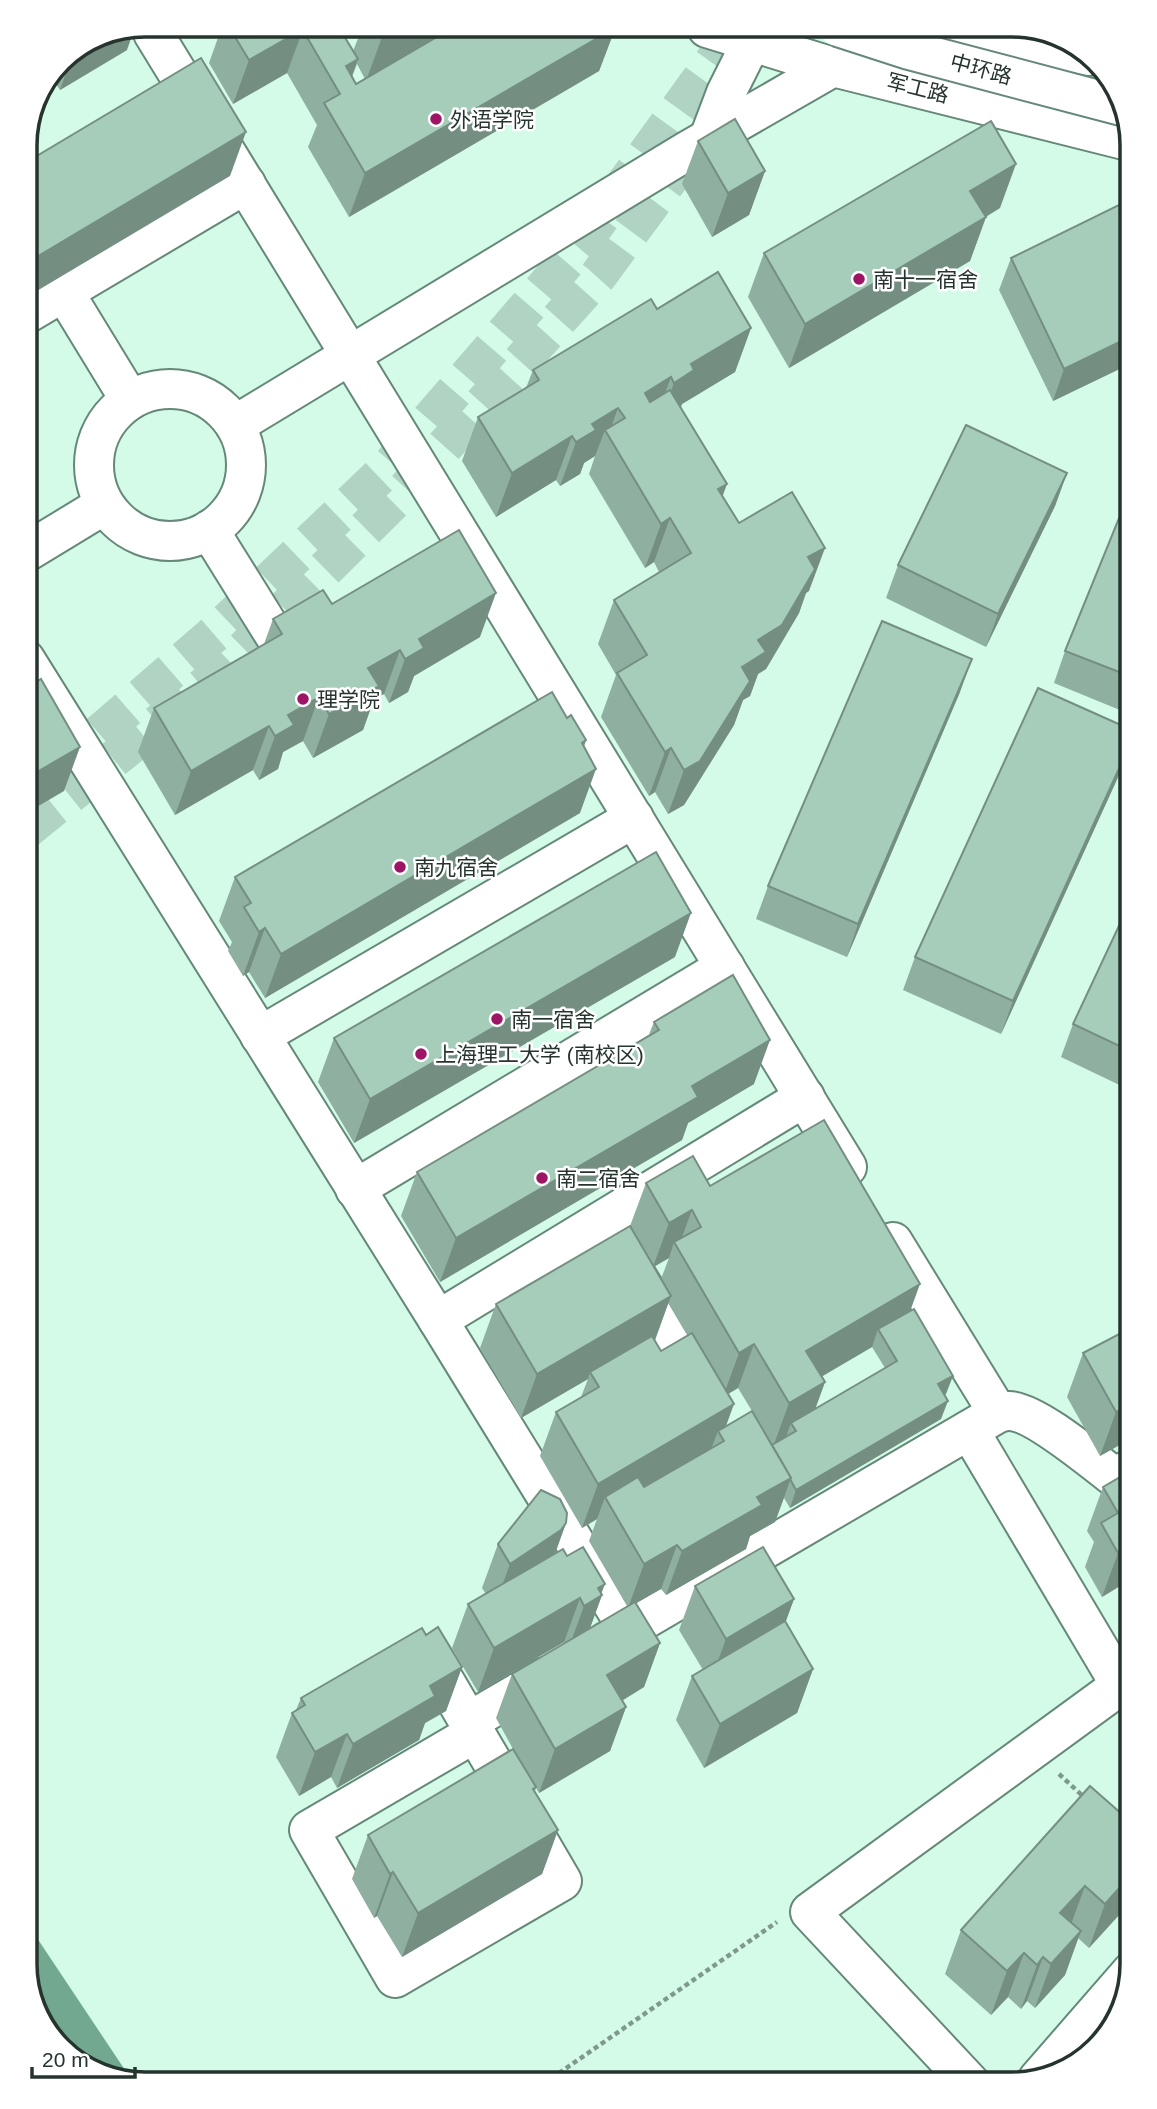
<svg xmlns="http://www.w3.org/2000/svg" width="1157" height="2109" viewBox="0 0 1157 2109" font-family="Helvetica,'Noto Sans SC',sans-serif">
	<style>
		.water { fill: #73a890 }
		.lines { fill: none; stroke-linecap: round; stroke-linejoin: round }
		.major-tunnel { stroke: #b1d3c3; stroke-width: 38; stroke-dasharray: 38 19; stroke-linecap: butt }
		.minor-casing { stroke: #658878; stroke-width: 42 }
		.major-casing { stroke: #658878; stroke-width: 42 }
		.path { stroke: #7f9a8d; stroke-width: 4.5; stroke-dasharray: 5 3.5; stroke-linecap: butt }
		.minor { stroke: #fff; stroke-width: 38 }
		.major { stroke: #fff; stroke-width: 38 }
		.highway-bridge-casing { stroke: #658878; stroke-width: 42; stroke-linecap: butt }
		.highway-bridge { stroke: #fff; stroke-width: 38 }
		.wall { fill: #8fafa0; fill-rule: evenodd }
		.shaded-wall { fill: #748f82 }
		.building { fill: #a6ccba; stroke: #748f82; stroke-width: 2 }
		.poi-dot { fill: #9d1565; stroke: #fff; stroke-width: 2.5 }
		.labels { text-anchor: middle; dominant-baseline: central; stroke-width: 5; stroke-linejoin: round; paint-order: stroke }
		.street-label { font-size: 21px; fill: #26342e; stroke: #fff }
		.poi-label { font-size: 21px; fill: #26342e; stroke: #fff; text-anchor: start }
		.rim { fill: none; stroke: #26342e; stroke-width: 3.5 }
	</style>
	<rect width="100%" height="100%" fill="#d4fbe8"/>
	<path class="water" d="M25,1920l102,153 42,4 4,7h-35l-60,-20 -44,-54 -9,-46z"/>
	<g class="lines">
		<g class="major-tunnel">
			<path d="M56,771l158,-137 176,-168 191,-221 157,-218"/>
			<path d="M25,831l194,-157 187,-185 192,-213 95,-129"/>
		</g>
		<defs>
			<g id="minor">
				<path d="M153,33l694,1134"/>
				<path d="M709,138l17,-45 25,-50"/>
				<path d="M64,292l66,108"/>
				<path d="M25,315l221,-131"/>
				<circle cx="170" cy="465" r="76"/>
				<path d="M235,425l452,-274 146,-84"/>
				<path d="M209,530l66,106"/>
				<path d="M25,553l79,-48"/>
				<path d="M25,659l413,661 190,309"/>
				<path d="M260,1036l374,-218"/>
				<path d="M355,1189l370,-222"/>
				<path d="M893,1242l105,171"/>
				<path d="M636,1275l67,110"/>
				<path d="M438,1320l367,-223"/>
				<path d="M969,1430l152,256"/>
				<path d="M606,1642l392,-229c4,-1 7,-2 11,-2 25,0 83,49 104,65l19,-7"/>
				<path d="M443,1678l119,203 -167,97 -86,-148 166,-97"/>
				<path d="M468,1722l77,-45"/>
				<path d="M1038,2079l94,-108"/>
				<path d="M971,2084l-161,-172 322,-235"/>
			</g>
			<g id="major">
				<path d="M949,25l139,31"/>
				<path d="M707,28l126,39 299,75"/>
			</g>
		</defs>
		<use href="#minor" class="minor-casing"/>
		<use href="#major" class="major-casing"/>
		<g class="path">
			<path d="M1059,1774l27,25"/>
			<path d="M552,2078l225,-156"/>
		</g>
		<use href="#minor" class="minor"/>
		<use href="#major" class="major"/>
		<defs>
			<path id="highway-bridge" d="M838,27l71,23 216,57"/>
		</defs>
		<use href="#highway-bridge" class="highway-bridge-casing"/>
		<use href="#highway-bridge" class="highway-bridge"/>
	</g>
	<g class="wall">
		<path d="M615,29l-16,42 -250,146 -41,-70 9,-22 -30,-52 -54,31 -24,-41 11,-31 138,-1 -12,7 7,13 8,-20zM357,64l8,15 -9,5 -4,-7z"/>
		<path d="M99,34l28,16 -67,40 -8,-12 8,-18z"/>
		<path d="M698,141l67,30 -16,44 -37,22 -30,-53z"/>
		<path d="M1132,207v156l-79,38 -54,-111 12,-32z"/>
		<path d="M1000,208l-14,9 -16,44 -181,107 -41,-71 16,-44z"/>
		<path d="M657,309l94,19 -16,44 -53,32 -1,3 41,89 17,27 70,68 -3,2 -7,20 -33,56 -8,5 -8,22 -7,4 -9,25 -50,80 -16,9 -13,-22 -6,4 -48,-79 15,-42 -18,-31 16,-44 45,-28 -5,-10 -9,6 -56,-94 6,-18 -11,7 -4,11 -20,12 -4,-6 -60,37 -34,-56 16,-44 48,-29 7,-18z"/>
		<path d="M1067,473l-12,33 -69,141 -100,-49 12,-33z"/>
		<path d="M1132,503v212l-78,-32 11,-32z"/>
		<path d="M332,604l148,33 -66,39 -6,16 -19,11 -5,-9 -10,5 -11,31 -50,28 -10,-17 -20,11 -5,17 -19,11 -6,-10 -78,45 -37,-63 16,-44 110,-64 9,-25z"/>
		<path d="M960,692l-113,265 -91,-38 12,-33z"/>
		<path d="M567,718l19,22 -2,7 -4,66 -315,185 -16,-26 -6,4 -15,-25 4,-9 -13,-21 16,-44z"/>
		<path d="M1132,730v12l-8,22 -123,270 -98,-44 12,-33z"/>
		<path d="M1132,898v193l-71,-34 12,-33z"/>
		<path d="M675,957l-321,186 -36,-61 16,-44z"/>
		<path d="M654,1022l100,62 -66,39 -6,17 -242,142 -39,-66 16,-44 231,-135z"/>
		<path d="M646,1183l64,3 201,125 35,83 -2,1 -3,24 -151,89 -6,-10 -9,24 -25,14 -4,13 -80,46 -5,-6 -25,14 24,40 -16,44 -22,14 4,6 -16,44 -71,42 -3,-5 -1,3 23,39 -16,44 -140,83 -25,-41 -3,2 -22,-39 16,-44 145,-86 -17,-31 16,-44 53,-31 -1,-1 -86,50 -26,-44 16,-44 18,-10 -4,-6 16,-44 68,-21 -11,31 12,2 35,39 -12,33 37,-22 -38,-65 8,-22 -15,9 -42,-72 16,-44 25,-15 7,-18 -67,39 -41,-70 16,-44 134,-78zM669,1258l-8,21 -7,-12zM668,1303l19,32 -26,16 -6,-11zM872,1347l13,21 -70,41 10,-27 -4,-5zM738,1388l14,23 -27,15 3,-32z"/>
		<path d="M1132,1352v86l-32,18 -33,-59 16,-44z"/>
		<path d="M1132,1470v115l-9,6 -3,-5 -18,11 -17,-30 9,-25 -7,-11 16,-44z"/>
		<path d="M695,1586l99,13 -9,22 28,48 -16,44 -93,55 -28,-48 16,-44 11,-6 -24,-40z"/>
		<path d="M426,1635l36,32 -16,44 -21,12 -6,17 -82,48 -6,-11 -32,19 -23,-39 16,-44 4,-3 5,-12z"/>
		<path d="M1132,1755v28l-7,-7z"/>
		<path d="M1132,1823v15l-5,14 5,7 -13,56 -30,33 -11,-10 -13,37 -30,33 -8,-7 -6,8 -13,-12 -17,18 -46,-41 16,-44z"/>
	</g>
	<g class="shaded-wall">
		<path d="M613,29h2l-16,42 -250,146 16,-44z"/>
		<path d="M451,30l-85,51 16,-44 12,-6z"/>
		<path d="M358,31l-40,24 -4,-23z"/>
		<path d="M298,32h4l-15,41 -54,31 16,-44z"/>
		<path d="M133,33l-6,17 -67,40 14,-40 25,-16z"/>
		<path d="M358,59l-16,44 -2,-9 6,-28z"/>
		<path d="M246,132l-16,44 -205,122v-34z"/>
		<path d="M1016,164l-16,44 -46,27 16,-44z"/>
		<path d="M765,171l-16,44 -37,22 16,-44z"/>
		<path d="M986,217l-16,44 -181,107 16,-44z"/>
		<path d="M751,328l-16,44 -53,32 -4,10 -20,12 16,-43 17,-19z"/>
		<path d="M1132,336v27l-79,38 11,-32z"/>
		<path d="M671,377l-16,44 -10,-28z"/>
		<path d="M618,408l-10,28 -3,-6 -10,26 -11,7 -4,11 -20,12 16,-44 16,-18z"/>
		<path d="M572,436l-16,44 -60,37 16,-44z"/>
		<path d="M1067,473l-12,33 -69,141 12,-33z"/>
		<path d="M727,484l-16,44 7,-39z"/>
		<path d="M670,518l-16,44 -9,6 16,-44z"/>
		<path d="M825,548l-16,43 -3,2 -7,20 -33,56 -8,5 -8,22 -7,4 -9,25 -50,80 -16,9 16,-44 58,-103 66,-110z"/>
		<path d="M496,593l-16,44 -66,39 -6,16 -19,11 16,-44 14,-20z"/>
		<path d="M400,650l-16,44 -10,5 -11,31 -50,28 16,-44 39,-46z"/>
		<path d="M972,659l-12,33 -113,265 11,-33z"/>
		<path d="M319,697l-16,44 -20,11 -5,17 -19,11 16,-44 13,-21z"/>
		<path d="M269,726l-16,44 -78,45 16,-44z"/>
		<path d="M586,740l-16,44 26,-15 -16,44 -315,185 16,-44z"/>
		<path d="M1132,740l-8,24 -123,270 12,-33z"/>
		<path d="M80,747l-16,44 -39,23v-35z"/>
		<path d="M671,748l-16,44 -6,4 16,-44z"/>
		<path d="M691,913l-16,44 -321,186 16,-44z"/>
		<path d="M265,928l-16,44 -6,4 16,-44z"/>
		<path d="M770,1040l-16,44 -66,39 -6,17 -242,142 16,-44 236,-152z"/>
		<path d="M692,1210l-14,38 -4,-6 -5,16 -16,9 16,-44z"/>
		<path d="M920,1284l-16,44 -26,1 -6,18 -82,48 16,-44z"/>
		<path d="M671,1296l-16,44 -62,36 -3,-4 -2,7 -67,39 16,-44z"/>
		<path d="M754,1344l-16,44 -15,9 16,-44z"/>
		<path d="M953,1376l-7,18 -14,8 6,-18z"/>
		<path d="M825,1382l-16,44 -13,5 -5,-8 -6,17 -12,7 16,-44z"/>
		<path d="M948,1401l-7,18 -151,89 6,-18z"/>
		<path d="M1132,1403v35l-32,18 16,-44z"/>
		<path d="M734,1404l-12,33 -4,-6 -8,21 -98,58 -7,-13 -8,22 -15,9 16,-44z"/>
		<path d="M791,1478l-16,44 -25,14 -4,13 -80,46 16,-44 75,-54z"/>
		<path d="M566,1523l-16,44 -56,41 16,-44z"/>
		<path d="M1132,1544v7l-12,35 -18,11 16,-44z"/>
		<path d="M677,1545l-16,44 -33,19 16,-44z"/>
		<path d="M1132,1565v20l-9,6z"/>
		<path d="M605,1584l-5,13 2,-2 -16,44 -18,11 16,-44 14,-18z"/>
		<path d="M580,1598l-16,44 -86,50 16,-44z"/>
		<path d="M794,1599l-16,44 -68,40 16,-44z"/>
		<path d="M660,1643l-16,44 -53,32 16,-44z"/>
		<path d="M462,1667l-16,44 -21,12 -6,17 -82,48 16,-44 77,-58z"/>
		<path d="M813,1669l-16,44 -93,55 16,-44z"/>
		<path d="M626,1707l-16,44 -71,42 16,-44z"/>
		<path d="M347,1734l-16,43 -32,19 16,-44z"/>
		<path d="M558,1830l-16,44 -140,83 16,-44z"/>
		<path d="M1132,1831v7l-11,33 -1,-26z"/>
		<path d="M1132,1858l-9,26 9,-10v3l-13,38 -30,33 16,-44 22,-40z"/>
		<path d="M393,1872l-16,44 -3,2 16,-44z"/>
		<path d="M1085,1886l-16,44 -9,-17z"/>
		<path d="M1081,1931l-16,44 -30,33 16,-44z"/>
		<path d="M1024,1953l-16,44 -17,18 16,-44z"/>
		<path d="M1043,1957l-16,44 -6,8 16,-44z"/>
	</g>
	<g class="building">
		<path d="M613,29l-248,144 -41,-70 16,-9 -36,-62 21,-1 1,2 3,-2h12l17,28 -12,7 10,18 93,-54z"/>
		<path d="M379,31h15l-12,6z"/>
		<path d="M232,32h66l-49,28z"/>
		<path d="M201,58l45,74 -221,132v-101z"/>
		<path d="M735,119l30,52 -37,22 -30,-52z"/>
		<path d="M991,121l25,43 -46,27 16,26 -181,107 -41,-71z"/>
		<path d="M1129,200l3,7v129l-68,33 -53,-111z"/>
		<path d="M718,272l33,56 -60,36 3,6 -20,13 -3,-6 -26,16 5,9 20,-12 57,94 -9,5 21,34 53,-31 33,56 -17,9 7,12 -33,56 -24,15 8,12 -24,15 8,14 -50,80 -16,9 -13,-22 -6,4 -48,-79 30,-18 -33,-55 77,-47 -21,-35 -9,6 -56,-94 20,-12 -7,-10 -26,16 4,6 -20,12 -4,-6 -60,37 -34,-56 61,-37 -6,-10 118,-71 6,10z"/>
		<path d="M966,425l101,48 -69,141 -100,-49z"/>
		<path d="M1126,501l6,2v174l-67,-26z"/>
		<path d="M459,530l37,63 -77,46 5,9 -19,11 -5,-9 -32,18 11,18 -50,28 -10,-17 -31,18 6,10 -19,11 -6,-10 -78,45 -37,-63 128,-74 -9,-15 50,-29 9,14z"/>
		<path d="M882,621l90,38 -114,265 -90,-38z"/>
		<path d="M41,679l39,68 -55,32v-90z"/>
		<path d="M1038,688l94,42v10l-119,261 -98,-44z"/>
		<path d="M552,692l15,26 4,-3 15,25 -4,3 14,26 -315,185 -16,-26 -6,4 -15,-25 7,-4 -16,-26z"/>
		<path d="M656,852l35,61 -321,186 -36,-61z"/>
		<path d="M1132,898v154l-59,-28z"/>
		<path d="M733,975l37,65 -78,46 6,11 -242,141 -39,-66 242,-142 -5,-8z"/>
		<path d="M824,1120l96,164 -114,67 19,31 -36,21 -35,-59 -15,9 -65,-111 27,-15 -9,-17 -23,13 -23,-40 47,-27 17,30z"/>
		<path d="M630,1226l41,70 -134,78 -41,-70z"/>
		<path d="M914,1309l39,67 -15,8 10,17 -152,89 -6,-11 1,-1 -19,-33 24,-14 -5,-8 106,-62 -19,-32z"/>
		<path d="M692,1333l42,71 -136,80 -42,-72 43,-25 -9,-15 62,-36 9,15z"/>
		<path d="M1121,1333l11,19v51l-16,9 -33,-59z"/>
		<path d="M752,1411l39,67 -34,19 5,8 -80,46 -5,-6 -33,19 -39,-67 33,-20 6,10 80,-46 -6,-10z"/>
		<path d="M1132,1470v74l-14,9 -17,-30 17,-10 -15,-26z"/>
		<path d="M541,1490l19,9 7,14 -1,10 -5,7 -51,34 -12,-20z"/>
		<path d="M583,1547l22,37 -7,4 4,7 -18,11 -4,-8 -86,50 -26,-44 95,-55 4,7z"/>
		<path d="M763,1547l31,52 -68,40 -31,-53z"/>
		<path d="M635,1602l25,41 -53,32 19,32 -71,42 -43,-75z"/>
		<path d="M785,1621l28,48 -93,55 -28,-48z"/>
		<path d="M438,1627l24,40 -32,19 5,10 -82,48 -6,-10 -32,18 -23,-39 13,-8 -4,-7 121,-70 4,7z"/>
		<path d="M513,1749l23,38 -3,2 25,41 -140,83 -25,-41 -3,2 -22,-39z"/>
		<path d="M1090,1786l42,37v8l-12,14 12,11 -5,8 5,5v5l-27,30 -20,-18 -25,27 21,18 -30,33 -8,-7 -6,8 -13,-12 -17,18 -46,-41z"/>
	</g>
	<g class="poi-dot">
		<circle cx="436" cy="119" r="7"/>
		<circle cx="859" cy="279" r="7"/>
		<circle cx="303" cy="699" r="7"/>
		<circle cx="400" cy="867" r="7"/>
		<circle cx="497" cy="1019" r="7"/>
		<circle cx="421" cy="1054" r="7"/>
		<circle cx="542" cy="1178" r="7"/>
	</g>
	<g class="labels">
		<g class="street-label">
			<text transform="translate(981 69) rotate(15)">中环路</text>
			<text transform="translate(918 88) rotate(14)">军工路</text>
		</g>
		<g class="poi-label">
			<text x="450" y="119">外语学院</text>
			<text x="873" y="279">南十一宿舍</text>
			<text x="317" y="699">理学院</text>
			<text x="414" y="867">南九宿舍</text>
			<text x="511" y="1019">南一宿舍</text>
			<text x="435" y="1054">上海理工大学 (南校区)</text>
			<text x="556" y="1178">南二宿舍</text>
		</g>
	</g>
	<path d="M0 0H1157V2109H0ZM145 37H1012A108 108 0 0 1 1120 145V1964A108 108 0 0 1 1012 2072H145A108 108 0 0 1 37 1964V145A108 108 0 0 1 145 37Z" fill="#fff" fill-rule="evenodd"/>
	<path class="rim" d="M145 37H1012A108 108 0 0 1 1120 145V1964A108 108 0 0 1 1012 2072H145A108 108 0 0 1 37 1964V145A108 108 0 0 1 145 37Z"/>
	<path d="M32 2067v10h103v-10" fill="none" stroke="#26342e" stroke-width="3.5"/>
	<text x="42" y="2067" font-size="21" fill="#26342e" stroke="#ffffff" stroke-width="5" paint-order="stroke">20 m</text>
</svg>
